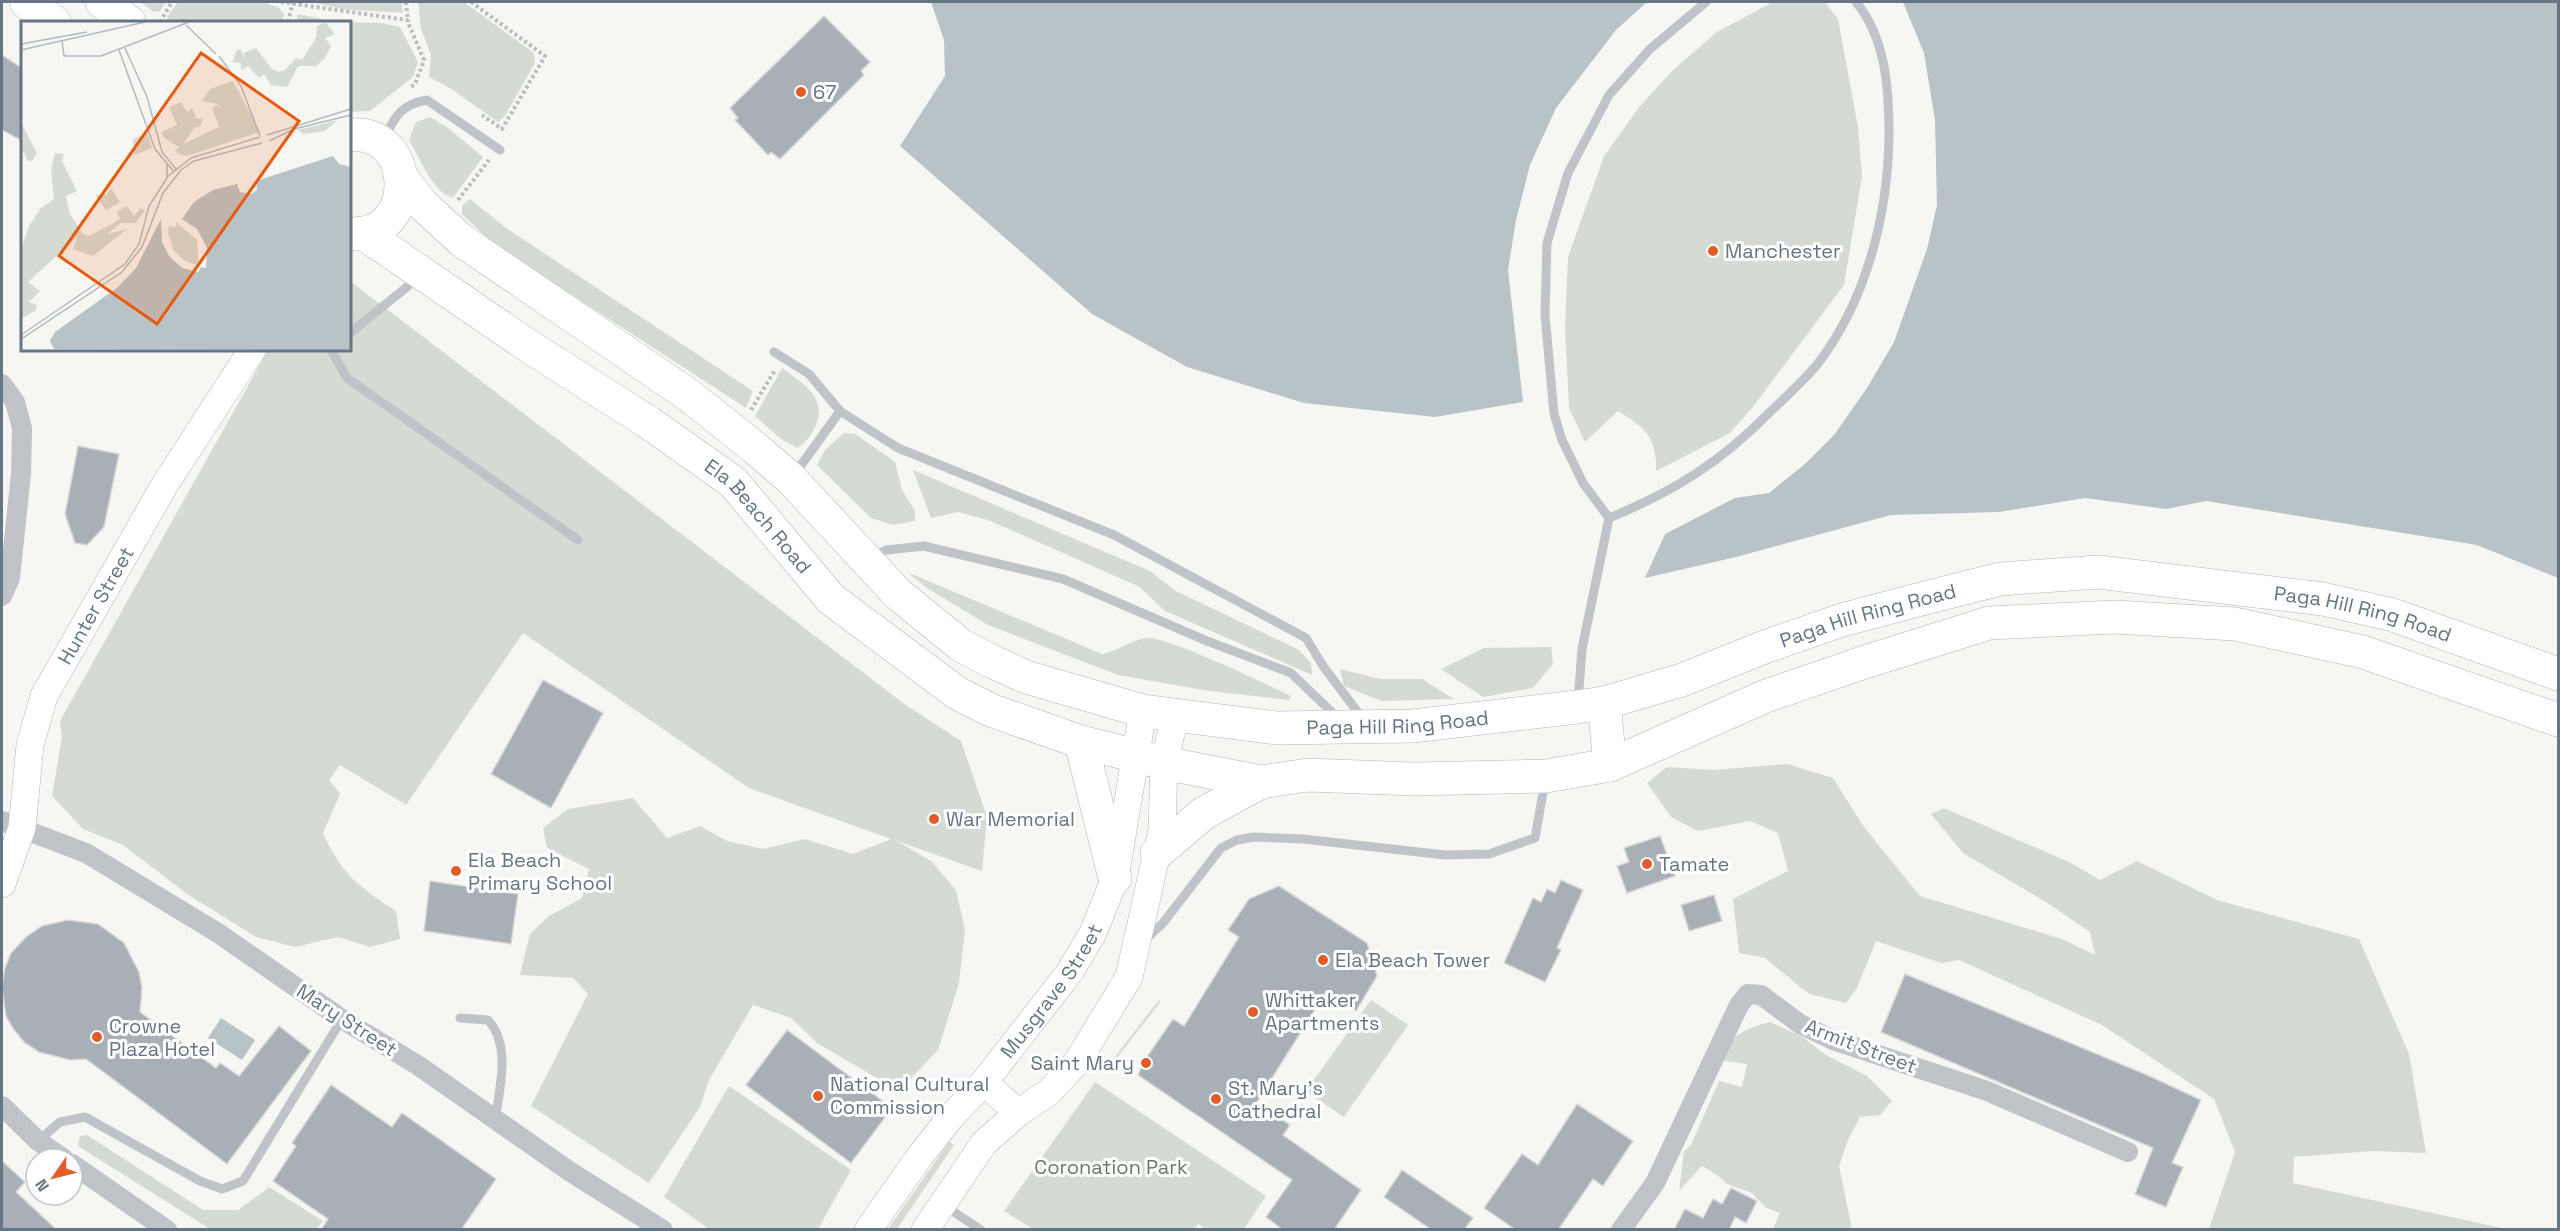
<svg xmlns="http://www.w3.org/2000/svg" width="2560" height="1231" viewBox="0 0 2560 1231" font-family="'Space Grotesk',sans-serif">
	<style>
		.green { fill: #d5dbd3 }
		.water { fill: #b8c3c8 }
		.building { fill: #a8afb6; stroke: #d8d8d6; stroke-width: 1.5 }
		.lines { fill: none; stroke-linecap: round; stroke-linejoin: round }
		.secondary-casing { stroke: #b2b7bc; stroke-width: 28 }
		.highway-casing { stroke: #b3b6ba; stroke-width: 34 }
		.path { stroke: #babcbf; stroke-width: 4; stroke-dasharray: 3 3; stroke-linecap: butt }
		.lane { stroke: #c0c3c7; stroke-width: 9 }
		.street { stroke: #c0c3c7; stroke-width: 20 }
		.secondary { stroke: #fff; stroke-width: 27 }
		.highway { stroke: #fff; stroke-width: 33 }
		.poi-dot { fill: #e05d2a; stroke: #fff; stroke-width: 2 }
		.labels { text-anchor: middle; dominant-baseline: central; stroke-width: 6; stroke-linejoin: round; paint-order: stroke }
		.poi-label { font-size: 20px; fill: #667584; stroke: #fff; text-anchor: start }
		.street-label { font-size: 20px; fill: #667584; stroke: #fff }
		.park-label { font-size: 20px; fill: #687b65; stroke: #fff }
		.inset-road { fill: none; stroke: #b3bbc0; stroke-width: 1.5 }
		.view { fill: #e8590c; fill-opacity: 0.15; stroke: #e8590c; stroke-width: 3 }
		.inset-edge { fill: none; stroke: #667584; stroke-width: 3 }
	</style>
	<rect width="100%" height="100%" fill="#f6f7f3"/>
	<g class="green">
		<path d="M140,2h26l-6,9 -6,1z"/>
		<path d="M178,2h85l15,5 6,7 -2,8h-113l-2,-5z"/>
		<path d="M311,2h90l2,11 -61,-4z"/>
		<path d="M418,2h46l70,51 1,10 -30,53 -7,6 -48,-34 -21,-11 2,-22 -10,-26z"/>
		<path d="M1773,2h52l13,17 20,108 4,49 -18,109 -92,123 -22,25 -74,38c1,-35 -11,-43 -38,-60l-33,31 -16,-34 -4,-80 3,-71 36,-101 36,-50 33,-36 44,-38z"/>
		<path d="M298,14l38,8 45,1 19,4 18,35 -5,15 -43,34 -20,1v-90h-54z"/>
		<path d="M430,117l18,11 35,29 -30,41c-21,-6 -33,-40 -44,-58l7,-18z"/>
		<path d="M470,199l36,29 247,163 -7,17 -254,-165 -30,-29v-8z"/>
		<path d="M350,281l553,422 58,38 26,76 -5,54 -85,-30 34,20 25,29 9,40 -6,53 -21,67 -36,38 -27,-11 -58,-34 -26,-25 -38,-13 -44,75 -9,27 -51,76 -118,-77 57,-112 -15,-16 -53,-3 10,-41 19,-18 33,-18 7,-29 -42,-21 -4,-20 25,-19 65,-11 34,40 33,-12 27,15 36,8 42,-10 48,15 38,-15 -142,-51 -226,-155 -117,172 -66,-40 -11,15 11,14 -17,39c18,41 36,54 73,78l4,28 -30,8 -32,-10 -43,10 -39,-10 -69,-43 -64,-49 -40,-16 -31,-33 10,-59 -2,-16 208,-371h82z"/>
		<path d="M782,368c21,15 47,31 33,59 -5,10 -9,15 -18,21l-16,-9 -26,-23z"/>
		<path d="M844,433l11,1 40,28 7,28 13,21v10l-22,4 -22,-7 -54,-53 8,-15z"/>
		<path d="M913,470l237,101 24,19 125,60 12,13 1,12 -147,-64 -25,-24 -152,-67 -30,-8 -27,6z"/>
		<path d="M907,572l195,82c16,-3 28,-13 43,-16 18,-4 123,47 146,58l-2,4 -80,-9 -91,-16 -130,-50 -61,-37z"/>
		<path d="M1551,647l2,17 -20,24 -50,9 -42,-28 43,-21z"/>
		<path d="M1340,669l40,10h42l32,20 -73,2 -37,-15z"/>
		<path d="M1787,764l46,14 31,49 56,69 142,43 33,16 -5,-23 -44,-30 -83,-49 -32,-39 13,-6 125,54 31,18 37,-19 80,39 142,39 50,115 17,99 -53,-2 -79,6 -1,26 214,46h-298l26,-77 -21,-53 -112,-74 -143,-65 -18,3 -65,-22 -19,47 -11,15 -37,-9 -44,-36 -26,-5 -6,-54 55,-28 -10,-38 -28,-12 -52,10 -27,-14 -24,-34 20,-16 46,3z"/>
		<path d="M1159,1000l2,1 -55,71 -2,-1z"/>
		<path d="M1371,1000l37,25 -64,92 -38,-26z"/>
		<path d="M1770,1022l31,14 25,19 41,21 25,25 -12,14 -20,2 -12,23 -9,26 13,63h-79l7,-16 -15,-6 -13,-14 -25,-9 -10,-9 -15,-9 -23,25 5,-40 7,-6 28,-64 23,6 5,-23 -27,-4c11,-26 24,-31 50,-38z"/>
		<path d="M1095,1082l171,114 -22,33h-38l-8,-5 -5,6 -160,-1 -29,-18z"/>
		<path d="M729,1086l122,84 -33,59h-109l-45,-32z"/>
		<path d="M87,1135l116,75h35l31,-23 54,34 -7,8h-106l-132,-83 2,-10z"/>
		<path d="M949,1142l5,3 -57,84h-9z"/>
	</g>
	<g class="water">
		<path d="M931,2h716l-31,28 -60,78 -26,57 -14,55 -8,50 15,132 -88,15 -131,-14 -117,-36 -95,-53 -192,-168 45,-70 -1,-36z"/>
		<path d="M1903,2h655v576l-81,-33 -271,-44 -40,8 -81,-11 -86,14 -108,3 -155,42 -91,21 20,-44 70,-36 34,-5 36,-29 29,-29 33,-47 27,-46 33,-93 10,-44 -2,-85 -11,-67z"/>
		<path d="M221,1018l34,22 -13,20 -34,-22z"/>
	</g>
	<g class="building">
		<path d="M824,16l46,46 -9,9 3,4 -84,84 -9,-7 -3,3 -33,-35 3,-2 -8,-10z"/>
		<path d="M2,55l20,13v73l-20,-11z"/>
		<path d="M78,446l41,8 -15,73 -17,18 -12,-2 -10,-29z"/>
		<path d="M543,680l60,33 -52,95 -60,-34z"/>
		<path d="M1660,836l15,40 -48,17 -10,-27 12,-4 -5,-14z"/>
		<path d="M1561,880l22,10 -26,58 4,2 -16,32 -41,-19 29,-65 8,4 6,-13 8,4z"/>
		<path d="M430,881l88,13 -7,50 -87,-13z"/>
		<path d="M1279,886l88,57 10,33 -21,35 -30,-19 -69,110 33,23 -7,10 78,55 -27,40h-51l-17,-13 26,-37 -154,-105 6,-14 29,-42 11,7 55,-89 -11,-7 21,-31z"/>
		<path d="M1714,895l8,26 -33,10 -8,-26z"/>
		<path d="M68,920l30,4 26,19 15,29 3,16 -2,24 76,56 4,-5 19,13 40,-50 32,25 -84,113 -141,-105 -16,1 -31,-8 -14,-9 -11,-13 -8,-14 -4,-29 3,-19 6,-15 15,-16 16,-11z"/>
		<path d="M1905,974l242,101 54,25 -29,63 11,4 -17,40 -31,-13 18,-46 -272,-116z"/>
		<path d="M787,1030l105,78 -41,55 -105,-78z"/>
		<path d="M331,1085l61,42 10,-14 94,66 -35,51h-140l7,-11 -55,-38 23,-35 -4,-3z"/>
		<path d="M1577,1104l56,37 -30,45 -10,-7 -35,51h-42l-32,-22 38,-54 16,11z"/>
		<path d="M2,1161l23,21 -9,10 41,38h-55z"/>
		<path d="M1402,1170l71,48 -9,12h-32l-48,-33z"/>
		<path d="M1731,1188l26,13 -11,22 -11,-6 -6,13h-55l11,-21 18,9 10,-19 9,5z"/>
	</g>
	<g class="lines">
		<defs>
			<g id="secondary">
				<path id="s1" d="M2,884l20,-56 8,-83 14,-49 120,-210 88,-136"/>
				<path d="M984,1082l34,31"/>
				<path id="s2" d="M868,1230l52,-74 30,-38 34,-36 85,-109 24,-40 22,-55 28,-167"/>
				<path d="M925,1230l59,-87 34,-30 31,-21 28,-30 52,-85 33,-147 2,-67 11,-46"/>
			</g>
			<g id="highway">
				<path d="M26,2l28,20"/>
				<path d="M102,2l27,20"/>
				<path d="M350,135c67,-6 69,103 0,99"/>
				<path id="s3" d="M402,178l20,26 39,36 226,154 68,54 36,31 107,115 64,52 29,15 35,16 117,34 134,17 136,-2 164,-19 27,-4 78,-23 85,-34 75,-26 83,-22 75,-19 98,-7 225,27 70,16 165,59"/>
				<path id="s4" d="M363,233l164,112 121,77 85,60 98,117 126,94 36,18 88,31 83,21 97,19"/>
				<path d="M1604,703l6,62"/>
				<path d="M1081,742l34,136"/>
				<path d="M1157,853l47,-40 57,-31 47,-7 106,4 132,-3 64,-11 156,-69 99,-34 124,-39 126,-6 120,7 128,28 195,68"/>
			</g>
		</defs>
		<use href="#secondary" class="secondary-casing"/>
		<use href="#highway" class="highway-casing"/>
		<g class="path">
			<path d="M281,2l126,18 17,40 -9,24 -4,3"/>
			<path d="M406,2l2,20"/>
			<path d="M471,2l74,54 -43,73 -20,-14"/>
			<path d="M160,22l12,-20"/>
			<path d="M288,22l5,-20"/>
			<path d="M458,200l31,-40"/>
			<path d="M751,410l24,-40"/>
		</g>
		<g class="lane">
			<path d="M384,138c12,-22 16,-33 43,-38l73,50"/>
			<path d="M350,333l68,-55"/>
			<path d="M331,350l16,28 231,162"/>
			<path d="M774,352l35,22 31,37 58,37 216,87 192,103 17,28 40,53"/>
			<path d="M794,475l46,-64"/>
			<path d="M1609,518c66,-27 112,-56 162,-107 15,-14 31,-29 45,-45 50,-64 72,-150 73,-231 0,-45 -3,-97 -33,-133"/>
			<path d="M1609,518l-26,-35 -21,-43 -8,-26 -9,-99 2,-72 21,-70 41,-78 41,-46 56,-47"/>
			<path d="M872,557l14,-7 38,-4 139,33 144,62 84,32 47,45"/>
			<path d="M1578,702l4,-53 27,-131"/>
			<path d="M1145,940l18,-17 58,-75 16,-8 17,-3 49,2 142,16 44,-1 46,-16 10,-57"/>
			<path d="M460,1018l28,2c23,25 12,68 7,99"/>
			<path d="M38,1141l22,-19 25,-5 115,64 22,8 21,-8 99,-162"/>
			<path d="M954,1212l27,18"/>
		</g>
		<g class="street">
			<path d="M2,384l13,18 7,26 -1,46 -11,104 -8,18"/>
			<path d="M2,821l84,32 132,80 124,86 77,47 150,105 94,59"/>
			<path d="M2,1106l36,35 26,18"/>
			<path d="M72,1164l95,66"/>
			<path d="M1621,1230l34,-47 84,-178 9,-11 13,1 39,29 33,16 154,51 141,61"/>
		</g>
		<use href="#secondary" class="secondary"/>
		<use href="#highway" class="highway"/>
	</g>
	<g class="poi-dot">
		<circle cx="801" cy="92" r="6"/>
		<circle cx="1713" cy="251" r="6"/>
		<circle cx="934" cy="819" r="6"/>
		<circle cx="1647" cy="864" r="6"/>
		<circle cx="456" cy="871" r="6"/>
		<circle cx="1323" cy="960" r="6"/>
		<circle cx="1253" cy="1012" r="6"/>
		<circle cx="97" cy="1037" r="6"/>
		<circle cx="1146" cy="1063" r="6"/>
		<circle cx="818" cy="1096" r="6"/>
		<circle cx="1216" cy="1099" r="6"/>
	</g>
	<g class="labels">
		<g class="poi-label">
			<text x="813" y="92">67</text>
			<text x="1725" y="251">Manchester</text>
			<text x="946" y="819">War Memorial</text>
			<text x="468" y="860">Ela Beach<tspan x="468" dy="23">Primary School</tspan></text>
			<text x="1659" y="864">Tamate</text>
			<text x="1335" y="960">Ela Beach Tower</text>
			<text x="1265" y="1000">Whittaker<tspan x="1265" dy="23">Apartments</tspan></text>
			<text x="109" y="1026">Crowne<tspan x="109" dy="23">Plaza Hotel</tspan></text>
			<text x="1134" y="1063" text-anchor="end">Saint Mary</text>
			<text x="830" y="1084">National Cultural<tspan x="830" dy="23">Commission</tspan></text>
			<text x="1228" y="1088">St. Mary’s<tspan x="1228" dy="23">Cathedral</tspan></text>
		</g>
		<g class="street-label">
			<text stroke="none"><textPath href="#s4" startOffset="488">Ela Beach Road</textPath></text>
			<text stroke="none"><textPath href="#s1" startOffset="298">Hunter Street</textPath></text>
			<text stroke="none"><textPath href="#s3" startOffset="2172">Paga Hill Ring Road</textPath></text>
			<text stroke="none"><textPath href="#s3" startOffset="1668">Paga Hill Ring Road</textPath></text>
			<text stroke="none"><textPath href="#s3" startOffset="1182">Paga Hill Ring Road</textPath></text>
			<text stroke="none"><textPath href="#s2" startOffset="302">Musgrave Street</textPath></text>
			<text transform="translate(347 1020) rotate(33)">Mary Street</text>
			<text transform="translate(1861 1046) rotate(21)">Armit Street</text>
		</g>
		<g class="park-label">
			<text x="1111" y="1167">Coronation Park</text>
		</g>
	</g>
	<g transform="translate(21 21)">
		<rect width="330" height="330" fill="#f6f7f3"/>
		<path d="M304,1l10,12 -10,4 6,8 -6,12 -9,8h-18l-11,21 -16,-2 -7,-11 -5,4 -11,-12 -7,4v-7l-9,-1 5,-12 3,-1 5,9 -1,-5 12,-5 15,20 8,4 6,-2 11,-12 6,2 14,-22 1,-12zM212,60l27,51 -73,24 -8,-2 -4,-3 4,-4 -16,-10 -1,-5 15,-7 -8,-18 12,-5 6,10 5,-4 5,11 6,-1 -3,9h-5l-12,17 36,-17 -7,-19 7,-4 -17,-3 8,-12zM317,99l-13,11 -21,3 -6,-4zM0,102l16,30 -5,8 -5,-1 -3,-8 -3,2zM126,112l5,15 -18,7 -1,-16zM34,132l9,1 -2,7 15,30 -11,5 4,18 13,20 6,2 25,-13 6,-5 -3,-6 10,-6 7,10 7,-8 4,3 -10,12h-14l-14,11 20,-5 -34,27 -20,-7 4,-12 -49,45 12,9 -11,11 8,3 -1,5 -15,9v-70l8,-23 12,-18 13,-9 -3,-30zM90,167l9,14 -14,8 -11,-15 12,-1zM155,201l21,18 2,26 -14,-5 -11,-10 -6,-17 1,-8 7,1z" fill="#d5dbd3"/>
		<path d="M312,135l6,8 12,3v183l-297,-1 -4,-8 5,-9 63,-45 18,-19 25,-49 1,23 7,14 13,12 16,4 3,-5 5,1 1,-20 -10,-19 -15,-10 12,-17 19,-12 24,-6 3,8 11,2 6,-4 -1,-9z" fill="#b8c3c8"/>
		<path class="inset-road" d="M165,4l30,29M41,19l2,16h37l88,-34M0,23l66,-12M104,27l22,49 15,55 14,17M0,29l124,-28M98,29l36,99 19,23M198,35l22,30 19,50M246,114l84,-26M248,120l25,-12 57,-14M146,156l24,-19 69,-21M0,314l104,-71 14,-20 10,-38 18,-28v-13M0,318l101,-67 20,-25 21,-54 18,-23 13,-9 68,-18"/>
		<path class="view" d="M180,32l98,68 -142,203 -98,-68z"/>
		<rect width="330" height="330" class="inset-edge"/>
	</g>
	<rect width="2560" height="1231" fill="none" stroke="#667584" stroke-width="6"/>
	<g transform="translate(54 1177) rotate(235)"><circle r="28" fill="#ffffff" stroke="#c2c8ce" stroke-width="1.5"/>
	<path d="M0-4.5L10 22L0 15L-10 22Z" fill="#e05d2a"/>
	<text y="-9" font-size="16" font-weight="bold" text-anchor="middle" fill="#667584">N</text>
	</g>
</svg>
